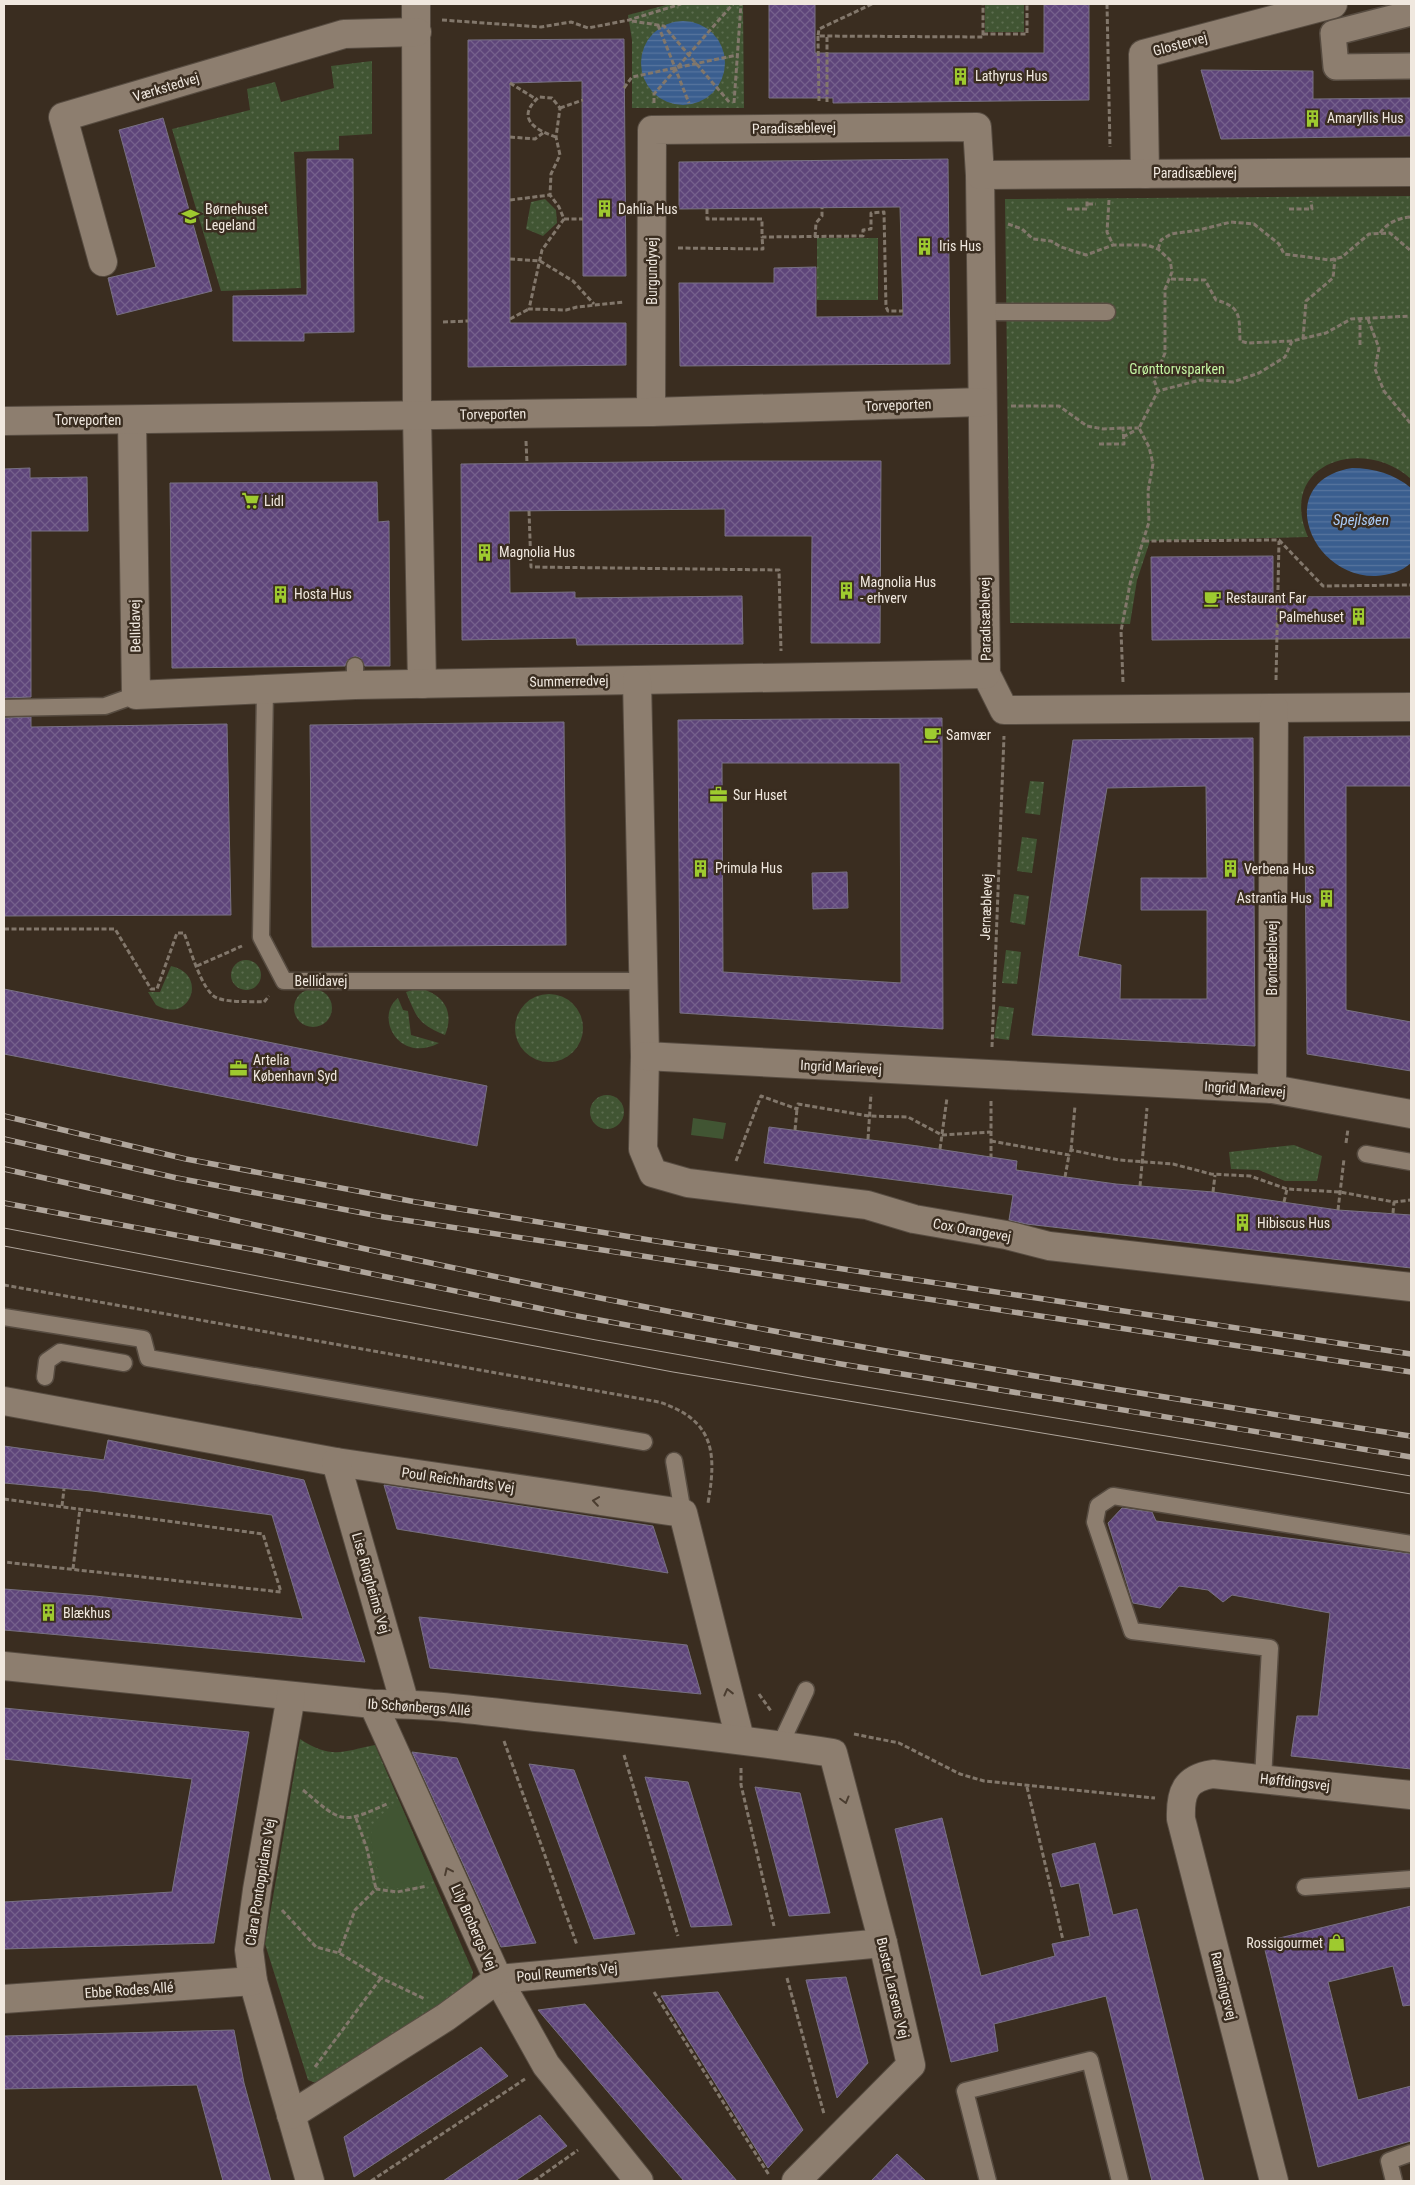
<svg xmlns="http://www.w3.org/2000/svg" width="1415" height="2185" viewBox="0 0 1415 2185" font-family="'Roboto Condensed',sans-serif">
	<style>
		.grass { fill: url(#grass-dots) }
		.pitch { fill: #415533 }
		.water { fill: url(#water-rules) }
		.building { fill: url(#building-cross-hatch); stroke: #787183; fill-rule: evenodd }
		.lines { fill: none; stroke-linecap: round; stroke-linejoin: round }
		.service-casing { stroke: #574c41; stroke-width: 19 }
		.pedestrian-casing { stroke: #574c41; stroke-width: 28 }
		.minor-casing { stroke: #574c41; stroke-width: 30 }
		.path { stroke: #82776b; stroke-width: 3; stroke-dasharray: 5 2.5; stroke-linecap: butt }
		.service { stroke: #8d7e6f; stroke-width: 16 }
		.pedestrian { stroke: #8d7e6f; stroke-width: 25 }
		.minor { stroke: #8d7e6f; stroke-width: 28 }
		.tram { stroke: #afa59b; stroke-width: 1 }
		.rail-casing { stroke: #afa59b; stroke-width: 5.5 }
		.rail { stroke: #3a2d20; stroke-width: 4; stroke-dasharray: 11; stroke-linecap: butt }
		.oneway { stroke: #4b3d30 }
		.labels { text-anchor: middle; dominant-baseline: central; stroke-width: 5; stroke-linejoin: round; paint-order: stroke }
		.street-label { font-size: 14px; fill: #f0e8df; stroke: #3a2d20 }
		.poi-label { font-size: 14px; fill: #f0e8df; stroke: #3a2d20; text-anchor: start }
		.park-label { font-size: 14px; fill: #c3f4a2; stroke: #3a2d20 }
		.water-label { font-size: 15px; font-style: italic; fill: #abccf8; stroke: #3a2d20 }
	</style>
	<defs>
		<pattern id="grass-dots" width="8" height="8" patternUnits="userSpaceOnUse" patternTransform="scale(1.25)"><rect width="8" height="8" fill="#415533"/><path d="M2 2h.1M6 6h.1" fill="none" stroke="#5d6d50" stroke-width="1.8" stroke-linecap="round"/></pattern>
		<pattern id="water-rules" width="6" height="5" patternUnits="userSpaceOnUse" patternTransform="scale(1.25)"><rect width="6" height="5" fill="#3a5e8f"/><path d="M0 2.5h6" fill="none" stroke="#57759e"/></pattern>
		<pattern id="building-cross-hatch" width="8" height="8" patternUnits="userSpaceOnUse" patternTransform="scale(1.25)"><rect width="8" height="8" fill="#5e457a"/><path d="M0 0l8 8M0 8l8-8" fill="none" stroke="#75608c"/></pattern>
	</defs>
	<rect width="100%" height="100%" fill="#3a2d20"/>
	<g class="grass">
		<path d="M670,4h73l1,104h-112v-68l-4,-25z"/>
		<rect x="985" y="4" width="39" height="28"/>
		<path d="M372,61v73l-33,2v14l-45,2 7,136 -80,3 -49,-162 78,-19 -3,-21 28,-7 6,20 53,-14 -3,-22z"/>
		<path d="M1411,196v283c-47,-43 -135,-17 -103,58l-158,4 -13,39 -7,44 -120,-1 -5,-424z"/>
		<path d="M545,199l11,11 1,13 -14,13 -17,-7 5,-27z"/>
		<rect x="817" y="238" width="61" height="62"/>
		<path d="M1030,781l14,1 -4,33 -15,-2z"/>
		<path d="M1022,837l15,2 -5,34 -15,-2z"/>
		<path d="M1014,894l15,2 -4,29 -15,-3z"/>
		<path d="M1006,950l15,2 -4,32 -15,-1z"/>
		<circle cx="246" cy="975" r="15"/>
		<path d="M171,966c38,8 19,59 -15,39l-8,-13h12z"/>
		<path d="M419,988c24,6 36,23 26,47 -27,-11 -28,-17 -39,-43z"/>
		<circle cx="313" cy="1008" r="19"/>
		<circle cx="549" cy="1028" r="34"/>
		<path d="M398,998l5,12 5,1 3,24 28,8c-40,21 -65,-26 -41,-45z"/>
		<path d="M999,1006l15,2 -5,32 -15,-2z"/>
		<circle cx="607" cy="1112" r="17"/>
		<path d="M1294,1145l28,11 -5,25h-32l-26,-11 -28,-1 -2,-17z"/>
		<path d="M300,1739c31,20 41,13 75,6l98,227 -3,15 -154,96 -8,-3 -43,-136z"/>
	</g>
	<g class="pitch">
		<path d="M693,1118l33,5 -3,16 -32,-4z"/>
		<path d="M399,1801l33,76c-34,16 -50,20 -58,-22 -2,-9 -5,-21 0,-30 6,-10 15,-17 25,-24z"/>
	</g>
	<g class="water">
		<circle cx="683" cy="63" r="42"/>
		<path d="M1352,468c22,0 42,6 59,20v75c-10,9 -22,12 -35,13 -66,2 -104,-95 -24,-108z"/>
	</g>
	<g class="building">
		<path d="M769,4h46v49h229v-49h45v96l-256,3v-5h-64z"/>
		<path d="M624,39l2,237h-43l-1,-195 -72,2v240h116v42l-158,2v-327z"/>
		<path d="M1201,70l112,1v28l98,-1v38l-190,3z"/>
		<path d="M163,118l49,173 -95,24 -9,-37 48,-11 -37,-137z"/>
		<path d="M307,159h46l1,173 -50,1v8h-71v-45l74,-1z"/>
		<path d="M948,159l2,205 -270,2 -1,-83h95v-15l42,-1v50l87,-1 -3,-109 -221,2v-47z"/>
		<path d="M725,461h156l-1,182h-69l1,-107h-87v-27l-216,2 1,82 65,-1v6l167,-2 1,48 -166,1 -1,-7 -114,2 -1,-176z"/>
		<path d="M30,468v10l57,-1 1,54h-57v166l-27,1v-229z"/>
		<path d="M377,482l1,40 11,-1 1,145h-25l-5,-8 -5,-2 -8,5 -2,5 -173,2 -2,-185z"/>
		<path d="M1273,556v41l138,-1v42l-259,2 -1,-83z"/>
		<path d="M31,717v10l196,-3 4,191 -227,1v-198z"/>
		<path d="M942,718l1,311 -263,-16 -2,-293zM722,763h178l1,220 -178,-11z"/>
		<path d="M564,722l2,223 -254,2 -2,-222z"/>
		<path d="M1411,736v50h-65v224l65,12v49l-104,-17 -3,-317z"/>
		<path d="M1253,738l2,308 -223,-11 41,-295zM1206,786l1,92h-66v32h66v89h-87l1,-34 -43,-9 29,-168z"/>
		<path d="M847,872l1,36 -35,1 -1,-36z"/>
		<path d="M4,989l483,97 -10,60 -473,-92z"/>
		<path d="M769,1127l149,19 99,15 -1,9 100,14 97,8 125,18 73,5v53l-385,-44 -17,-4 4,-25 -249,-32z"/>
		<path d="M108,1440l196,40 61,182 -361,-32v-41l91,7 208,23 -31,-104 -180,-24 -88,-8v-37l100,14z"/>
		<path d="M384,1485l269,41 15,47 -271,-44z"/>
		<path d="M1122,1508l30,4 4,9 255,33v215l-120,-13 6,-40h21l12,-103 -98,-18 -9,7 -15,-12 -29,-4 -19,22 -27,-5 -25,-80z"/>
		<path d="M419,1617l268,28 14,49 -271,-26z"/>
		<path d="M4,1708l245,24 -35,211 -210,6v-47l168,-10 20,-113 -188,-20z"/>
		<path d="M412,1752l45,6 79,185 -35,4z"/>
		<path d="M529,1764l45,6 61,164 -41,5z"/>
		<path d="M645,1777l43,5 44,143 -41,2z"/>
		<path d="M755,1787l45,6 30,120 -41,3z"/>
		<path d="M942,1818l39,158 74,-20 -3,-12 38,-8 -11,-53 -18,4 -9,-33 43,-11 18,72 24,-6 67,272h-52l-46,-185 -112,28 4,27 -47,11 -56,-233z"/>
		<path d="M1411,1906v99l-8,1 -10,-40 -65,16 30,118 53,-14v55l-93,26 -55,-225z"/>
		<path d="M846,1977l22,86 -31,35 -31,-118z"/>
		<path d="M718,1992l85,138 -35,38 -107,-172z"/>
		<path d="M585,2004l152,177h-53l-146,-171z"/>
		<path d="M234,2030l10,53 27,98h-48l-26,-96 -193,4v-53z"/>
		<path d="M481,2047l27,29 -154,101 -10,-40z"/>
		<path d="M540,2115l27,31 -52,35h-72z"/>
		<path d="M897,2154l29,27h-55z"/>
	</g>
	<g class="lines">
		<defs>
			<g id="service">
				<path d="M981,312h126"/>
				<path d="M355,685v-19"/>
				<path d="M265,689l-4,248 23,44h359"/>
				<path d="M4,708l101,-2 31,-11"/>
				<path d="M1366,1154l45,8"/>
				<path d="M4,1317l139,22 5,19 496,84"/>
				<path d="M45,1377l2,-16 13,-9 64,11"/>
				<path d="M674,1461l9,52"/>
				<path d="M780,1745l26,-55"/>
				<path d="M1263,1779l7,-131 -138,-17 -37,-109 3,-16 15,-10 298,48"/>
				<path d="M1305,1887l106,-8"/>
				<path d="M988,2181l-23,-90 125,-31 30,121"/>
				<path d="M1394,2181l-5,-20 22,-8"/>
			</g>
			<path id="pedestrian" d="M1411,13l-78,20 3,34 75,-1"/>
			<g id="minor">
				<path d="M416,4l1,411 5,269"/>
				<path d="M1145,174l-2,-120 190,-50"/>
				<path d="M980,175l6,499 18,36 407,-3"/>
				<path d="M103,262l-40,-145 281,-83 73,-2"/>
				<path d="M651,412l1,-282 325,-3 3,48 431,-3"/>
				<path d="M132,420l4,275 219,-10 631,-11"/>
				<path d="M4,421l647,-9 331,-10"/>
				<path d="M637,680l8,376 -2,93 10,24 35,10 179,22 47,14 92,16 43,11 362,41"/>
				<path d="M645,1056l627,33 139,25"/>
				<path d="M1272,1089l2,-381"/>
				<path d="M4,1401l332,61 347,51 57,226"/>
				<path d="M336,1462l69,242"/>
				<path d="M4,1666l369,38c60,-1 121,9 181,15 93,10 186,20 279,34l50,190 28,122 -115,116"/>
				<path d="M291,1696l-34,194 -8,60 4,31 57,200"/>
				<path d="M373,1704l125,275 48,86 93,116"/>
				<path d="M4,1999l249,-18"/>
				<path d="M291,2115l155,-98 52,-38 385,-36"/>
				<path d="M1274,2181l-93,-362c-1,-26 4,-41 32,-45l198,21"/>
			</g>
		</defs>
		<use href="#service" class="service-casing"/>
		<use href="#pedestrian" class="pedestrian-casing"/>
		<use href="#minor" class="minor-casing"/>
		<g class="path">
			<path d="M872,4l-53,25 -1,7 165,1v-33"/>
			<path d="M1107,4l3,143"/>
			<path d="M442,20l99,7 30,-5 17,6 41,-8 52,-16"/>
			<path d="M632,21l32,5 66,77"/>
			<path d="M658,25l31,78"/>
			<path d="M983,34h44v-30"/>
			<path d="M818,36l1,66"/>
			<path d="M510,83l26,16"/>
			<path d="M624,88l8,-11 105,-22"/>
			<path d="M827,102v-67"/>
			<path d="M654,103v-9l79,-90"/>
			<path d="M734,103l7,-99"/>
			<path d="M560,108l23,-8"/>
			<path d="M510,137l25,2 8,-6"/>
			<path d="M556,137c-21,-7 -41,-19 -17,-40l13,1 8,10 -4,29 4,18 -9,19 -1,21 9,12 5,12 -22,31 -13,59 37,1 11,-3 47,-5"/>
			<path d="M510,200l40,-5"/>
			<path d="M1109,200l-2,32 6,13h34l11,4 12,11 2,12 -7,17v64l-11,27 4,11"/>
			<path d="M1088,204h8"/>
			<path d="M707,209v10h55v18l101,-1v-6l8,-1v-16l13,-1 2,95 2,4h15"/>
			<path d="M1067,209h20v-8"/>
			<path d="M1289,209h23l-1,-8"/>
			<path d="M564,219h19"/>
			<path d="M1008,224l14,5 11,10 18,2 10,6 25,8 27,-10"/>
			<path d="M1380,233c7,-10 18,-15 31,-16"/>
			<path d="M815,237l1,-14 6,-7v-8"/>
			<path d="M678,248l85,1 -1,-12"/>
			<path d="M1158,249l3,-9 10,-6 28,-4 32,-8 23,2 25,20 5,10 46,6 12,-3 27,-23 21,-1 21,18"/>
			<path d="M510,259l30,2 33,20 21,23"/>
			<path d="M1171,279l34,1 11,20c26,7 23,17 24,41l8,2 44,-2"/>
			<path d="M510,319l19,-10"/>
			<path d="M1368,319l11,29 -4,21 9,22 27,33"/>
			<path d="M443,322l25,-1"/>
			<path d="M1303,339l3,-38 27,-23 2,-20"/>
			<path d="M1360,345v-26"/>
			<path d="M1011,406h48l28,20 16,3 20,-1"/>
			<path d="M1123,437l13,-7"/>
			<path d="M526,441l1,22"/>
			<path d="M1099,444h25l-1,-16h16"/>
			<path d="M529,511l2,56 248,3 2,81"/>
			<path d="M1144,541l135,-1 44,46 88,-1"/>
			<path d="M1276,680l3,-139"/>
			<path d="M1123,682l-2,-51 10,-52 18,-57 -1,-31 5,-27 -4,-17 -10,-19 19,-37 42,-11 33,2 26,-9 26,-16 7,-16 34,-8 25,-14 60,-3"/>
			<path d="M4,929h111l36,60h6l20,-56h7c6,15 18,59 33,65 14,5 32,3 47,4l5,-6"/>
			<path d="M197,966l45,-20"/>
			<path d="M992,1047l12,-311"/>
			<path d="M991,1101v56"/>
			<path d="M795,1130l2,-21"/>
			<path d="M868,1139l3,-45"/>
			<path d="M991,1141l78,14 2,-5 48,10 54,4 38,10 39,2 37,13 53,3 54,10 17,-2"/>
			<path d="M1346,1143l2,-14"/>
			<path d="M940,1149l7,-51"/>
			<path d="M1071,1150l4,-44"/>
			<path d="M736,1161l25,-65 36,13 1,-5 71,12 39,1 34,18 49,-3"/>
			<path d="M1065,1177l4,-22"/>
			<path d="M1140,1186l7,-78"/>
			<path d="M1213,1192l2,-17"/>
			<path d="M1284,1202l3,-13"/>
			<path d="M1338,1210l6,-51"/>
			<path d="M1393,1213l1,-11"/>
			<path d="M4,1285l655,117c55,18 58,50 49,101"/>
			<path d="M4,1499l259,35 18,58 -277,-30"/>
			<path d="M62,1506l2,-17"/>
			<path d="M73,1569l7,-61"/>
			<path d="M759,1694l12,17"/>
			<path d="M854,1734l45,9 61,31 24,7 171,17"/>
			<path d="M504,1741l73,204"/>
			<path d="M624,1755l54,181"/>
			<path d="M741,1768v17l33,141"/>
			<path d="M1027,1787l36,153"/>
			<path d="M303,1790c39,33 38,35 86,13"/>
			<path d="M356,1818l11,31 9,40"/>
			<path d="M282,1910l34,37 23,6 42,25 44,21"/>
			<path d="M339,1953l16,-43 21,-21 21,3 30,-6"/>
			<path d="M787,1978l37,136"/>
			<path d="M654,1992l115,183"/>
			<path d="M315,2067l66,-89"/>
			<path d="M371,2181l154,-102"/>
			<path d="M534,2181l44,-31"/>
		</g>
		<use href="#service" class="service"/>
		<use href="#pedestrian" class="pedestrian"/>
		<use href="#minor" class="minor"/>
		<g class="tram">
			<path d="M4,1228l592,112 215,38 600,98"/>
			<path d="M4,1246l669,126 738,122"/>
		</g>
		<defs>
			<g id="rail">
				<path d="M4,1116l182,43 230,43 240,39 755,113"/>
				<path d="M4,1139l173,39 207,39 1027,155"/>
				<path d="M4,1169c171,38 342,77 513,112 296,62 596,108 894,155"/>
				<path d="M4,1203l252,47 316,65 269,49 570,93"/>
			</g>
		</defs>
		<use href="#rail" class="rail-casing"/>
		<use href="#rail" class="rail"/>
	</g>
	<defs><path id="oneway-chevron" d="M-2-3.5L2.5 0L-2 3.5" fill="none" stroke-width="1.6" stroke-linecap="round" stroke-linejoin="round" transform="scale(1.25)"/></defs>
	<g class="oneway">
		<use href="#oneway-chevron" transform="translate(596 1501) rotate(-172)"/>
		<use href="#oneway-chevron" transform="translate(728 1692) rotate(-104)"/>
		<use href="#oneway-chevron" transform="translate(845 1800) rotate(75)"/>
		<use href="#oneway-chevron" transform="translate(448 1871) rotate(-115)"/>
	</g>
	<defs>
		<symbol id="building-bare" viewBox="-9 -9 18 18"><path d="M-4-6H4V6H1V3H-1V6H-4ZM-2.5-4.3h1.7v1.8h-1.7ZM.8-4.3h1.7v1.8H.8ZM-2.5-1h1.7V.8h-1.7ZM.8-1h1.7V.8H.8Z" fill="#9eca2f" stroke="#3a2d20" stroke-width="2.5" paint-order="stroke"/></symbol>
		<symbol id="school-bare" viewBox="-9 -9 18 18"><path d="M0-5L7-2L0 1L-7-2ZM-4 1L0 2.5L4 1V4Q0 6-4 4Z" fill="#9eca2f" stroke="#3a2d20" stroke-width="2.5" paint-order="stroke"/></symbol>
		<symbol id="supermarket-bare" viewBox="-9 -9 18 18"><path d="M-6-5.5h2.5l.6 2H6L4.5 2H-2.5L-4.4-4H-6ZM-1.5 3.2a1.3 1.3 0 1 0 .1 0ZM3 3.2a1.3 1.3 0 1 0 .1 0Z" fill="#9eca2f" stroke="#3a2d20" stroke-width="2.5" paint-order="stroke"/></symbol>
		<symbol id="cafe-bare" viewBox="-9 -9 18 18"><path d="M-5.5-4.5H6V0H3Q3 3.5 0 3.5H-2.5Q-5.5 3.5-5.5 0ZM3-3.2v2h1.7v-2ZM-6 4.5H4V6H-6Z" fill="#9eca2f" stroke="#3a2d20" stroke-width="2.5" paint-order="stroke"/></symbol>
		<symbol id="office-bare" viewBox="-9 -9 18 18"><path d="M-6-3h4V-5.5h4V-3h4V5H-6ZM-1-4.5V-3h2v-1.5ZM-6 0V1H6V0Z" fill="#9eca2f" stroke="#3a2d20" stroke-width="2.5" paint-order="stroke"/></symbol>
		<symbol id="shop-bare" viewBox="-9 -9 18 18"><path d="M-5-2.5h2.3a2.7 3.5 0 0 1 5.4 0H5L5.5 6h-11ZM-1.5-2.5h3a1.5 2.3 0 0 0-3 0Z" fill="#9eca2f" stroke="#3a2d20" stroke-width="2.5" paint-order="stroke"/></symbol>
	</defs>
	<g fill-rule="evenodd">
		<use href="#building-bare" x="948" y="64" width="25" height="25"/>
		<use href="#building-bare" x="1300" y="106" width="25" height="25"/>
		<use href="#building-bare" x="592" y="196" width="25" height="25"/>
		<use href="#school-bare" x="178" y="204" width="25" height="25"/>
		<use href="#building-bare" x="912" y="234" width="25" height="25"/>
		<use href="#supermarket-bare" x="238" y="488" width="25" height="25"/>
		<use href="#building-bare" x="472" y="540" width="25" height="25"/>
		<use href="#building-bare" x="834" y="578" width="25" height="25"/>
		<use href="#building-bare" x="268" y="582" width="25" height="25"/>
		<use href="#cafe-bare" x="1200" y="586" width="25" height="25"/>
		<use href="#building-bare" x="1346" y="604" width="25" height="25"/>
		<use href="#cafe-bare" x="920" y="722" width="25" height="25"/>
		<use href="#office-bare" x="706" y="782" width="25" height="25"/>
		<use href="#building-bare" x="688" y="856" width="25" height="25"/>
		<use href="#building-bare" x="1218" y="856" width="25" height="25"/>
		<use href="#building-bare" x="1314" y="886" width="25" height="25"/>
		<use href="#office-bare" x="226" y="1056" width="25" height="25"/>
		<use href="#building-bare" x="1230" y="1210" width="25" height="25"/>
		<use href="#building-bare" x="36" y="1600" width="25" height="25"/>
		<use href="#shop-bare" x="1324" y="1930" width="25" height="25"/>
	</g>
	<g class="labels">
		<g class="street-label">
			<text transform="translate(1180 44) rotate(-15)">Glostervej</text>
			<text transform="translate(166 87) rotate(-17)">Værkstedvej</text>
			<text transform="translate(794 128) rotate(-1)">Paradisæblevej</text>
			<text x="1195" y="173">Paradisæblevej</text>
			<text transform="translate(652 271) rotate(-90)">Burgundyvej</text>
			<text transform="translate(898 405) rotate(-2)">Torveporten</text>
			<text transform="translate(493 414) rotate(-1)">Torveporten</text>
			<text x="88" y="420">Torveporten</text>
			<text transform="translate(985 619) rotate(-91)">Paradisæblevej</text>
			<text transform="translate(135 626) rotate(-91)">Bellidavej</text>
			<text transform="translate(569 681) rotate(-1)">Summerredvej</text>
			<text transform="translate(986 907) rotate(-88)">Jernæblevej</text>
			<text transform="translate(1272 958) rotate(-90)">Brøndæblevej</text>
			<text x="321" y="981">Bellidavej</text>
			<text transform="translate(841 1067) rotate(3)">Ingrid Marievej</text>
			<text transform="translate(1245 1089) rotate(4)">Ingrid Marievej</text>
			<text transform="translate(972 1230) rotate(10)">Cox Orangevej</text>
			<text transform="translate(458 1480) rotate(8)">Poul Reichhardts Vej</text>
			<text transform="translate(371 1583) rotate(74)">Lise Ringheims Vej</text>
			<text transform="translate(419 1707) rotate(4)">Ib Schønbergs Allé</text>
			<text transform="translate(1295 1782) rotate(6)">Høffdingsvej</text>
			<text transform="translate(260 1882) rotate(-81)">Clara Pontoppidans Vej</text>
			<text transform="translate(474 1927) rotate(66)">Lily Brobergs Vej</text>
			<text transform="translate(567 1972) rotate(-5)">Poul Reumerts Vej</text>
			<text transform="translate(1224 1986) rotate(76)">Ramsingsvej</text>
			<text transform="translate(893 1988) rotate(77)">Buster Larsens Vej</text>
			<text transform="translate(129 1990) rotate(-4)">Ebbe Rodes Allé</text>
		</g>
		<g class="poi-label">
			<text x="975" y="76">Lathyrus Hus</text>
			<text x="1327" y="118">Amaryllis Hus</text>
			<text x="205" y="209">Børnehuset<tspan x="205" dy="16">Legeland</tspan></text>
			<text x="618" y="209">Dahlia Hus</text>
			<text x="939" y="246">Iris Hus</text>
			<text x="264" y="501">Lidl</text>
			<text x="499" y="552">Magnolia Hus</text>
			<text x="860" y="582">Magnolia Hus<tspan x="860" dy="16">- erhverv</tspan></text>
			<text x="294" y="594">Hosta Hus</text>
			<text x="1226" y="598">Restaurant Far</text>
			<text x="1344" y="617" text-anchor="end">Palmehuset</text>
			<text x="946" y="735">Samvær</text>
			<text x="733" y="795">Sur Huset</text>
			<text x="715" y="868">Primula Hus</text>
			<text x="1244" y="869">Verbena Hus</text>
			<text x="1312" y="898" text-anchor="end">Astrantia Hus</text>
			<text x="253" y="1060">Artelia<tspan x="253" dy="16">København Syd</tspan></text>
			<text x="1257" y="1223">Hibiscus Hus</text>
			<text x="63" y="1613">Blækhus</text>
			<text x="1323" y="1943" text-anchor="end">Rossigourmet</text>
		</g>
		<g class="park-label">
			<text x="1177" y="369">Grønttorvsparken</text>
		</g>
		<g class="water-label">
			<text x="1361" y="520">Spejlsøen</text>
		</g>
	</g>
	<rect width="1415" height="2185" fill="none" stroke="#f0e8df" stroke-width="10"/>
</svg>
